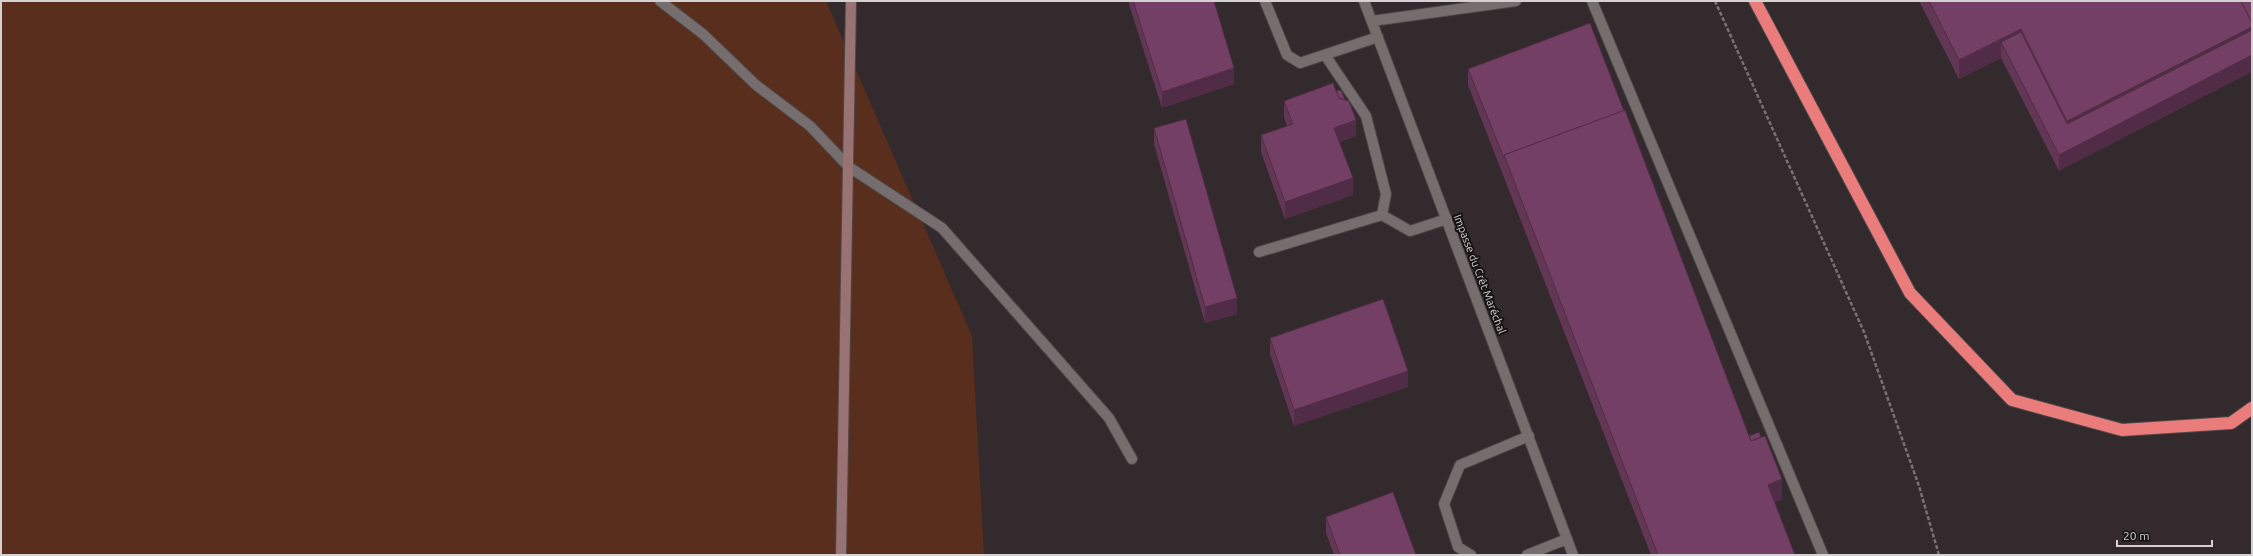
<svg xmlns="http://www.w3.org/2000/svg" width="2253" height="556" viewBox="0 0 2253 556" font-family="Ubuntu,sans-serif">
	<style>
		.green { fill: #5a2e1c }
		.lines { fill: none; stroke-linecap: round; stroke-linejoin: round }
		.lane-casing { stroke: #4e4749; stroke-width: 12 }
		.street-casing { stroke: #4e4749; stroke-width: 12 }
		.secondary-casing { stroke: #4e4749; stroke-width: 12 }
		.highway-casing { stroke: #4e4749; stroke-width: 14 }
		.path { stroke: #797274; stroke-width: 2.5; stroke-dasharray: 4 2; stroke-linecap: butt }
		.lane { stroke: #766d6f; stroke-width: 10 }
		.street { stroke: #766d6f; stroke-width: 10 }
		.secondary { stroke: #997273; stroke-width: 10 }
		.highway { stroke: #ea7c7c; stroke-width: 12 }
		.wall { fill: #643656 }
		.shaded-wall { fill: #512c46 }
		.building { fill: #743f64; stroke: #512c46 }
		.labels { text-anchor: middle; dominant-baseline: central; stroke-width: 4; stroke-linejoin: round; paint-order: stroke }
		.street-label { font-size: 11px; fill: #d5d0d1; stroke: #171314 }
	</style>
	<rect width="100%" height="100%" fill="#322a2c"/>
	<path class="green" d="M1,1h825l146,335 12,219h-983z"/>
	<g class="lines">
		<defs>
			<g id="lane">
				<path d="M1265,1l22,54 13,8 78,-26"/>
				<path d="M1364,1l209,554"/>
				<path d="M1592,1l231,554"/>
				<path d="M1372,21l144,-20"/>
				<path d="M1382,215l28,16 37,-12"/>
				<path d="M1259,252l123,-37 4,-21 -20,-78 -41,-61"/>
				<path d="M1471,555l-13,-8 -14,-43 16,-39 69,-29"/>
				<path d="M1527,555l40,-16"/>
			</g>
			<path id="street" d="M660,1l43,33 53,51 54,41 39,41 93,61 167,190 23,41"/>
			<path id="secondary" d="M841,555l10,-554"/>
			<path id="highway" d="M1755,1l155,292 102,107 110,30 109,-7 21,-15"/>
		</defs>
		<use href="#lane" class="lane-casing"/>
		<use href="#street" class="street-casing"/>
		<use href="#secondary" class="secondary-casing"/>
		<use href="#highway" class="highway-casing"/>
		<path class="path" d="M1715,1l149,331 55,154 20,69"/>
		<use href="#lane" class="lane"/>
		<use href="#street" class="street"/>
		<use href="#secondary" class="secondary"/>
		<use href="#highway" class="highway"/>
	</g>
	<g class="wall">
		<path d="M1128,1h86l20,83 -72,24z"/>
		<path d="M1919,1h333l-193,170 -58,-113 -42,21z"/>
		<path d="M1468,69l156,42 125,325 33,63 -8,3 21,53h-144l-183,-470z"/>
		<path d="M1336,91l20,45 -16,6 13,53 -68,24 -24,-67v-17l26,-9 -3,-9v-16z"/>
		<path d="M1154,128l83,186 -32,9 -51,-179z"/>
		<path d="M1270,338l138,49 -114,39 -24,-72z"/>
		<path d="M1326,517l90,38h-82l-8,-22z"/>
	</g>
	<g class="shaded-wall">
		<path d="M2252,27v19l-185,94v-19z"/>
		<path d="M2021,29v19l-20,-6v16l-42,21v-19z"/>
		<path d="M2252,55v17l-193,99v-16z"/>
		<path d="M1234,68v16l-72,24v-16z"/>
		<path d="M1356,120v16l-22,8v-16z"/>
		<path d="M1353,178v17l-68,24v-17z"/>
		<path d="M1237,298v16l-32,9v-16z"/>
		<path d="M1408,371v16l-114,39v-16z"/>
		<path d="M1782,479v20l-14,5v-19z"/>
	</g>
	<g class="building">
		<path d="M1133,1h81l20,67 -72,24z"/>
		<path d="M1929,1h312l11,22v4l-185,94 -46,-92 -62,31z"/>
		<path d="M2241,1h11v22z"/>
		<path d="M1590,23l34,88 -120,44v3l-36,-89z"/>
		<path d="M2252,30v25l-193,100 -58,-113 20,-10 46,92z"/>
		<path d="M1333,83l6,15 10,3 7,19 -22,8 19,50 -68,24 -24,-67 32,-11 -9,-23z"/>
		<path d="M1341,90l4,10 -6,-2 -3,-7z"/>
		<path d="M1625,110l126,331 14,-5 17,43 -14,6 27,70h-137l-154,-400z"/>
		<path d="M1186,119l51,179 -32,9 -51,-179z"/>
		<path d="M1383,299l25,72 -114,39 -24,-72z"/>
		<path d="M1759,432l2,5 -10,4 -2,-5z"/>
		<path d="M1393,492l23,63h-76l-14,-38z"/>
	</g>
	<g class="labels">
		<g class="street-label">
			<text transform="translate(1480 274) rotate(69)">Impasse du Crêt Maréchal</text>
		</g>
	</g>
	<rect width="2253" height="556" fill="none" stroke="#d5d0d1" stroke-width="4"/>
	<path d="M2117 540v6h95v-6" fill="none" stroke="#d5d0d1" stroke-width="2"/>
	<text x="2123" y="540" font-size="12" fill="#d5d0d1" stroke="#171314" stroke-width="3" paint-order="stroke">20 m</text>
</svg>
